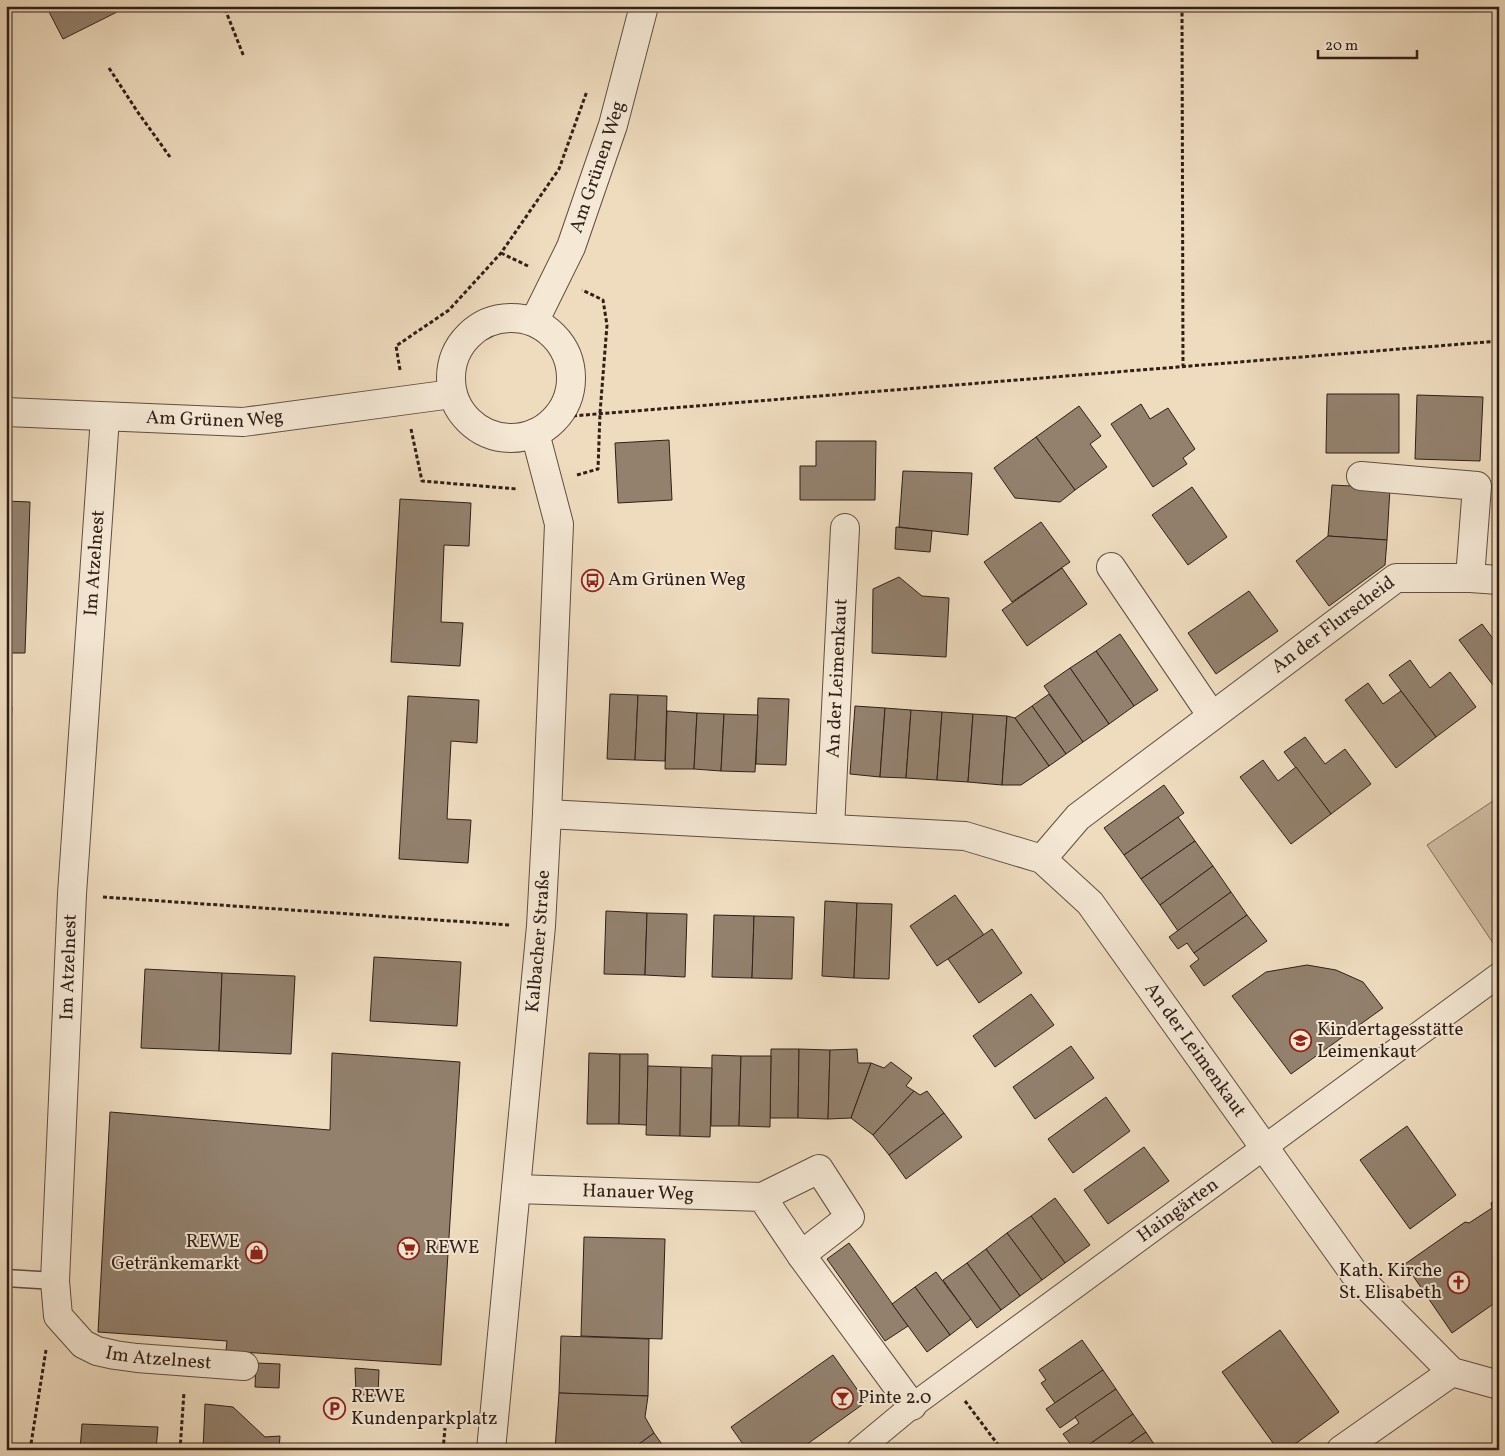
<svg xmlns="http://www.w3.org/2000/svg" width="1505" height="1456" viewBox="0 0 1505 1456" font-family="Vollkorn,serif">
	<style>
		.green { fill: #cfbca2; stroke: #806d5c }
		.building { fill: #93816e; stroke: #301e17 }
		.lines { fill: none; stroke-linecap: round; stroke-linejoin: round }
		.service-casing { stroke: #604e41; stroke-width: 19 }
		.pedestrian-casing { stroke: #604e41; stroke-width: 26 }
		.minor-casing { stroke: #604e41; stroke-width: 30 }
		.path { stroke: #301e17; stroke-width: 3; stroke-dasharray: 4 2.5; stroke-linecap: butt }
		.service { stroke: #f5e8d5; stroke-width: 16 }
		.pedestrian { stroke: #f5e8d5; stroke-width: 24 }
		.minor { stroke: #f5e8d5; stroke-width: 28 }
		.labels { text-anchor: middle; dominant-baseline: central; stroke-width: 4; stroke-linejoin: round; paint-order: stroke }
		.street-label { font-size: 19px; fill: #301e17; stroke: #f5e8d5 }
		.poi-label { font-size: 19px; fill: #301e17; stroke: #f5e8d5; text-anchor: start }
	</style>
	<rect width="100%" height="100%" fill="#efdcbf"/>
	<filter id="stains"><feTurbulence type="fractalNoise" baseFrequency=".004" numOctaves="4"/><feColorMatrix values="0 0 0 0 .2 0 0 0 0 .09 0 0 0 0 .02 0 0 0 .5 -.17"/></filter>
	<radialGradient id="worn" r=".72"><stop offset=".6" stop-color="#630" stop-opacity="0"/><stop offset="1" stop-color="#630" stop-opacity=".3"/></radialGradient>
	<path class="green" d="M1499,797v143l-6,3 -66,-98z"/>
	<g class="building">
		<path d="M46,6h83l-66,33z"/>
		<path d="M1327,394h72v59h-73z"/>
		<path d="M1417,395l66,2 -3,64 -65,-2z"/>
		<path d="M1141,404l9,15 18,-11 27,41 -12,9 4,6 -34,23 -42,-63z"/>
		<path d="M1079,406l22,30 -11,8 17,23 -32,23 -39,-53z"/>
		<path d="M1036,437l39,53 -15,12 -45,-4 -21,-30z"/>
		<path d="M669,440l3,60 -54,3 -3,-60z"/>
		<path d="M816,441h60l-1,59h-75v-34h16z"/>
		<path d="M903,471l69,2 -4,62 -69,-8z"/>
		<path d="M1332,485l58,3 -3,52 -59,-4z"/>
		<path d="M1192,487l35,50 -39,28 -36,-50z"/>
		<path d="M400,499l71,4 -2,43 -25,-1 -3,77 22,1 -3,43 -69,-4z"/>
		<path d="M6,501l24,1 -5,151h-19z"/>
		<path d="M1041,522l29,40 -58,40 -28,-40z"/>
		<path d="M896,527l36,4 -2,21 -35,-3z"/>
		<path d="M1328,536l59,4 -2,25 -56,41 -33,-45z"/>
		<path d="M1062,568l25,36 -60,42 -25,-36z"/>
		<path d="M899,577l23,19 27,2 -3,59 -74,-4 1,-64z"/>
		<path d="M1249,591l29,40 -62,43 -28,-41z"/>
		<path d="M1482,624l15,20 2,-1v50l-40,-53z"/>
		<path d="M1120,634l38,56 -24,16 -38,-55z"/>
		<path d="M1096,651l38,55 -25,18 -39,-56z"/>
		<path d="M1410,660l20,28 20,-16 26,35 -40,30 -47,-62z"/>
		<path d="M1070,668l39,56 -26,18 -39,-56z"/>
		<path d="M1368,683l15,21 18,-13 35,46 -40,31 -51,-68z"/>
		<path d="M610,694l28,1 -3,65 -28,-1z"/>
		<path d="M1049,694l34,48 -17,12 -34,-48z"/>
		<path d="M638,695l29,1 -2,65 -30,-1z"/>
		<path d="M408,696l71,4 -2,43 -26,-2 -4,78 24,1 -3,43 -69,-4z"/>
		<path d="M758,698l31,1 -3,66 -30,-1z"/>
		<path d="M6,706l6,1 -4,63h-2z"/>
		<path d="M855,706l30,2 -5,69 -30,-3z"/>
		<path d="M1032,706l34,48 -17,12 -34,-48z"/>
		<path d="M885,708l26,2 -5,68 -26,-1z"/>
		<path d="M911,710l31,2 -5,68 -31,-2z"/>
		<path d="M667,711l30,2 -3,56h-29z"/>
		<path d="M942,712l31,2 -5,68 -31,-2z"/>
		<path d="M697,713l27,1 -3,57 -27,-2z"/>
		<path d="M724,714l34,1 -3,57 -34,-1z"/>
		<path d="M973,714l34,2 -5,69 -34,-3z"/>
		<path d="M1007,716l8,2 34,48 -28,19h-19z"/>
		<path d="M1305,737l20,27 20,-15 26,35 -40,30 -47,-62z"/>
		<path d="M1263,760l15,21 18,-14 35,47 -40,30 -51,-67z"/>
		<path d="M1164,785l20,28 -60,42 -20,-27z"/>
		<path d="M1178,817l17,24 -54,38 -17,-24z"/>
		<path d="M1195,841l18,25 -53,39 -19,-26z"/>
		<path d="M1213,866l18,26 -53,39 -18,-26z"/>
		<path d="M1231,892l16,23 -53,38 -7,-10 -9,6 -9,-12z"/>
		<path d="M955,895l29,40 -47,31 -27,-40z"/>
		<path d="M825,901l32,2 -3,75 -32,-2z"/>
		<path d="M857,903l35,1 -3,75 -35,-1z"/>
		<path d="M606,911l41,2 -2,62 -41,-1z"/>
		<path d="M647,913l40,1 -2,63 -40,-2z"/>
		<path d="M714,915l40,1 -2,62 -40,-1z"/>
		<path d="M1247,915l20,26 -63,45 -14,-20 9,-7 -5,-6z"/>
		<path d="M754,916l40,1 -2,62 -40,-1z"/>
		<path d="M992,929l30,44 -43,30 -31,-44z"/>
		<path d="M374,957l87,5 -4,64 -87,-5z"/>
		<path d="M1307,965l29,5 27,12 20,26 -92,66 -59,-78 34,-24z"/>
		<path d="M145,969l77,4 -3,78 -78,-3z"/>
		<path d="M222,973l73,3 -4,78 -72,-3z"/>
		<path d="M1031,994l23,31 -59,42 -22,-31z"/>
		<path d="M1071,1046l23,32 -59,41 -22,-32z"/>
		<path d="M771,1049h28l-1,69h-28z"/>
		<path d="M799,1049l31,1 -2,69 -30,-1z"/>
		<path d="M857,1049l1,14h13l-20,55 -23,1 2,-69z"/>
		<path d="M332,1053l128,9 -19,303 -215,-14 1,-10 -129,-9 12,-220 220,18z"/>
		<path d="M589,1053l31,1 -1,70h-32z"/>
		<path d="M620,1054h28l-1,71 -28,-1z"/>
		<path d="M712,1055l29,1 -2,70h-28z"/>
		<path d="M741,1056h30l-1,71 -31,-1z"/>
		<path d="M891,1062l21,16 -6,8 8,5 -41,44 -22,-17 20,-55 13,5z"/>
		<path d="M648,1066l33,1 -1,69 -34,-1z"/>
		<path d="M681,1067l31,1 -2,69 -30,-1z"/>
		<path d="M914,1091l6,4 7,-4 17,22 -55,42 -16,-20z"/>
		<path d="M1106,1097l24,34 -57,42 -25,-34z"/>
		<path d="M944,1113l18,24 -56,42 -17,-24z"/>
		<path d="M1407,1126l49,69 -46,34 -50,-69z"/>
		<path d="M1144,1147l25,34 -61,43 -24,-34z"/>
		<path d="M1055,1198l35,47 -25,18 -34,-47z"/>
		<path d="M1499,1198v102l-47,33 -47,-69 60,-42 4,1 23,-15 -1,-5z"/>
		<path d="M1031,1216l34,47 -23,17 -35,-47z"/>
		<path d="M1007,1233l35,47 -22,16 -34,-47z"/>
		<path d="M584,1237l81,2 -3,100 -81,-3z"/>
		<path d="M849,1243l59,83 -23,15 -58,-82z"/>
		<path d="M986,1249l34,47 -19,14 -34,-47z"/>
		<path d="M967,1263l34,47 -24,18 -34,-48z"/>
		<path d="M936,1272l35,47 -21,16 -35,-48z"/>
		<path d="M915,1287l35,48 -23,17 -35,-48z"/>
		<path d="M1280,1330l59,82 -52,38h-9l-56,-78z"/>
		<path d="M561,1336l88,3 -1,57 -89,-3z"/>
		<path d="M1082,1340l21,30 -48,33 -14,-20 5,-3 -7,-10z"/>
		<path d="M833,1355l33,47 -67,48h-52l-16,-23z"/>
		<path d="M256,1363l24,1 -1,24 -24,-1z"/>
		<path d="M355,1368l24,2 -1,26 -22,-2z"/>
		<path d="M1103,1370l13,19 -56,39 -14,-19z"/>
		<path d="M1116,1389l17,25 -52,36h-6l-12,-16 16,-11 -4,-6z"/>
		<path d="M559,1393l89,3 -3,21 9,16 -23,17h-76z"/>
		<path d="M205,1404l28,3 32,30 15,-1 -1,14h-76z"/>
		<path d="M1133,1414l13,18 -26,18h-39z"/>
		<path d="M82,1424l76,3 -2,23h-76z"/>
		<path d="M1146,1432l12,18h-38z"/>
		<path d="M654,1433l12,17h-35z"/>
	</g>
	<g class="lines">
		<defs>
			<path id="service" d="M6,1278l49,3"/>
			<g id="pedestrian">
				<path id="s1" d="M859,1450l53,-44 587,-431"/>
			</g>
			<g id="minor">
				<circle cx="511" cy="378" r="60"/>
				<path id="s2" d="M534,322l37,-75 42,-122 31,-119"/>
				<path id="s3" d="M6,412l237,10 209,-28"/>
				<path id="s4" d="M105,417l-33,477 -17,387 3,35 25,28 14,7 18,4 22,3 107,8"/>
				<path d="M1361,476l116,10 -7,92"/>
				<path d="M1111,567l101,149"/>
				<path id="s5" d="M547,814l418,22 77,23 48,44 264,370 98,99 47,13"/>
				<path id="s6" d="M830,828l15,-300"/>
				<path id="s7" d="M1042,859l36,-42 318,-239h74l29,2"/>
				<path id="s8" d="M516,1189l246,8 39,58 111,151"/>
				<path d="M762,1197l57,-28 31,48 -49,38"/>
				<path id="s9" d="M491,1450l50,-524 6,-112 12,-290 -24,-91"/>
				<path d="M1341,1450l111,-78"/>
			</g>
		</defs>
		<use href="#service" class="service-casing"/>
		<use href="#pedestrian" class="pedestrian-casing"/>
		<use href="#minor" class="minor-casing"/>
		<g class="path">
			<path d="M1182,6l1,360"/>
			<path d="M225,9l19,48"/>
			<path d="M109,68l28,43 33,46"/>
			<path d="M501,253l27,13"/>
			<path d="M400,370l-4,-24 53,-36 52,-57 58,-84 28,-78"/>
			<path d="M560,417l939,-76"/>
			<path d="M411,429l11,52 95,8"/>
			<path d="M577,475l21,-6 2,-56 7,-88 -4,-25 -21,-10"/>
			<path d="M103,897l407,28"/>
			<path d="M965,1401l37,49"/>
			<path d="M30,1450l16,-100"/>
			<path d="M180,1450l4,-58"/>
			<path d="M443,1450l2,-22"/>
		</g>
		<use href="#service" class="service"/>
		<use href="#pedestrian" class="pedestrian"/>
		<use href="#minor" class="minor"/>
	</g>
	<defs>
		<symbol id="bus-ring" viewBox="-11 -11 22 22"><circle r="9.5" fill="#f5e8d5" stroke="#8f2418" stroke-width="1.5"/><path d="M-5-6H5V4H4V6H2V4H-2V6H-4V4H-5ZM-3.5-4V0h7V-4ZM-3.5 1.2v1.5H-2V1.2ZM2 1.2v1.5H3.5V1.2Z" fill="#8f2418"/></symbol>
		<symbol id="school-ring" viewBox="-11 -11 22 22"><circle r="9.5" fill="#f5e8d5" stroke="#8f2418" stroke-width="1.5"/><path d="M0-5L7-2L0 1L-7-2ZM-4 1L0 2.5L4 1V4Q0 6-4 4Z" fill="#8f2418"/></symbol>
		<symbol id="supermarket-ring" viewBox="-11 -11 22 22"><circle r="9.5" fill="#f5e8d5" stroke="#8f2418" stroke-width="1.5"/><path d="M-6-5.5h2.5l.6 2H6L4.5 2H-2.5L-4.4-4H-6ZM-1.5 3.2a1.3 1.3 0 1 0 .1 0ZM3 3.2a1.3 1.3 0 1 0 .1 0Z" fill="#8f2418"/></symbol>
		<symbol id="shop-ring" viewBox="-11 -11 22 22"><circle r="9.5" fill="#f5e8d5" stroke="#8f2418" stroke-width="1.5"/><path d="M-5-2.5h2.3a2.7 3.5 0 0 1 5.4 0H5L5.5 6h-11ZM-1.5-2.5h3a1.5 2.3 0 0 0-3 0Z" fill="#8f2418"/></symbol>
		<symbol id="church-ring" viewBox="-11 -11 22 22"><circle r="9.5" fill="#f5e8d5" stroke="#8f2418" stroke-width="1.5"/><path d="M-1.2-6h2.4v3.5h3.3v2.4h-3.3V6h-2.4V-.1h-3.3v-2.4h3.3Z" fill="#8f2418"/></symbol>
		<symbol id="bar-ring" viewBox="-11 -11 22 22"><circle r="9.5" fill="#f5e8d5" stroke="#8f2418" stroke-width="1.5"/><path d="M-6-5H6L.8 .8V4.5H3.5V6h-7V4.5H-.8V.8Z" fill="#8f2418"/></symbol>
		<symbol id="parking-ring" viewBox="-11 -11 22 22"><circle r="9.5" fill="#f5e8d5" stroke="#8f2418" stroke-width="1.5"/><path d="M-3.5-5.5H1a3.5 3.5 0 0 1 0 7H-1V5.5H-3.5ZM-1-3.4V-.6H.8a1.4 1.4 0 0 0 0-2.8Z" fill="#8f2418"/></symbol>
	</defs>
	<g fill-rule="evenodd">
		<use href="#bus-ring" x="580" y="568" width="25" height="25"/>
		<use href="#school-ring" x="1288" y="1028" width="25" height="25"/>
		<use href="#supermarket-ring" x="396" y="1236" width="25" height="25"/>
		<use href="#shop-ring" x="244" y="1240" width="25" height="25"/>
		<use href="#church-ring" x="1446" y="1270" width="25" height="25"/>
		<use href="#bar-ring" x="830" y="1386" width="25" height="25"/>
		<use href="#parking-ring" x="322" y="1396" width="25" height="25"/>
	</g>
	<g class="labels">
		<g class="street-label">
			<text stroke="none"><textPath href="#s2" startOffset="168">Am Grünen Weg</textPath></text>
			<text stroke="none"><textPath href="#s3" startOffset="209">Am Grünen Weg</textPath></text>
			<text transform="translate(95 563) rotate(-86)">Im Atzelnest</text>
			<text stroke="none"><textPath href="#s7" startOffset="375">An der Flurscheid</textPath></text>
			<text stroke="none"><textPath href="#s6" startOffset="150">An der Leimenkaut</textPath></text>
			<text stroke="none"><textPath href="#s9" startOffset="511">Kalbacher Straße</textPath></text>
			<text transform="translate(69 967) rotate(-88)">Im Atzelnest</text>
			<text stroke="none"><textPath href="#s5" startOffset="745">An der Leimenkaut</textPath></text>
			<text stroke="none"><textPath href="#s8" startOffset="122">Hanauer Weg</textPath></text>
			<text stroke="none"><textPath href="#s1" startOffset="399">Haingärten</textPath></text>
			<text stroke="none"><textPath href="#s4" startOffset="1016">Im Atzelnest</textPath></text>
		</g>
		<g class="poi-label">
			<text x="608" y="580">Am Grünen Weg</text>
			<text x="1317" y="1030">Kindertagesstätte<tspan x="1317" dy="22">Leimenkaut</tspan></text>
			<text x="240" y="1242" text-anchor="end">REWE<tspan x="240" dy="22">Getränkemarkt</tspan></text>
			<text x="425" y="1248">REWE</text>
			<text x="1442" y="1271" text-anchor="end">Kath. Kirche<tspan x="1442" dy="22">St. Elisabeth</tspan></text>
			<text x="351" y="1397">REWE<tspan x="351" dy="22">Kundenparkplatz</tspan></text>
			<text x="858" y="1398">Pinte 2.0</text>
		</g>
	</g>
	<rect width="1505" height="1456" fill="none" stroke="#efdcbf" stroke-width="25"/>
	<rect x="8" y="8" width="1490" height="1441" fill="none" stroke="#301e17" stroke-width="2.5"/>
	<rect x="12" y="12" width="1480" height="1431" fill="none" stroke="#301e17"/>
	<path d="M1318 50v8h99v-8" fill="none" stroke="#301e17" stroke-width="2.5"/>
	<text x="1325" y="50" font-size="15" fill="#301e17" stroke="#f5e8d5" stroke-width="4" paint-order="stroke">20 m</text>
	<rect width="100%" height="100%" filter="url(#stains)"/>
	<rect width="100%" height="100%" fill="url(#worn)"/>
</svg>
